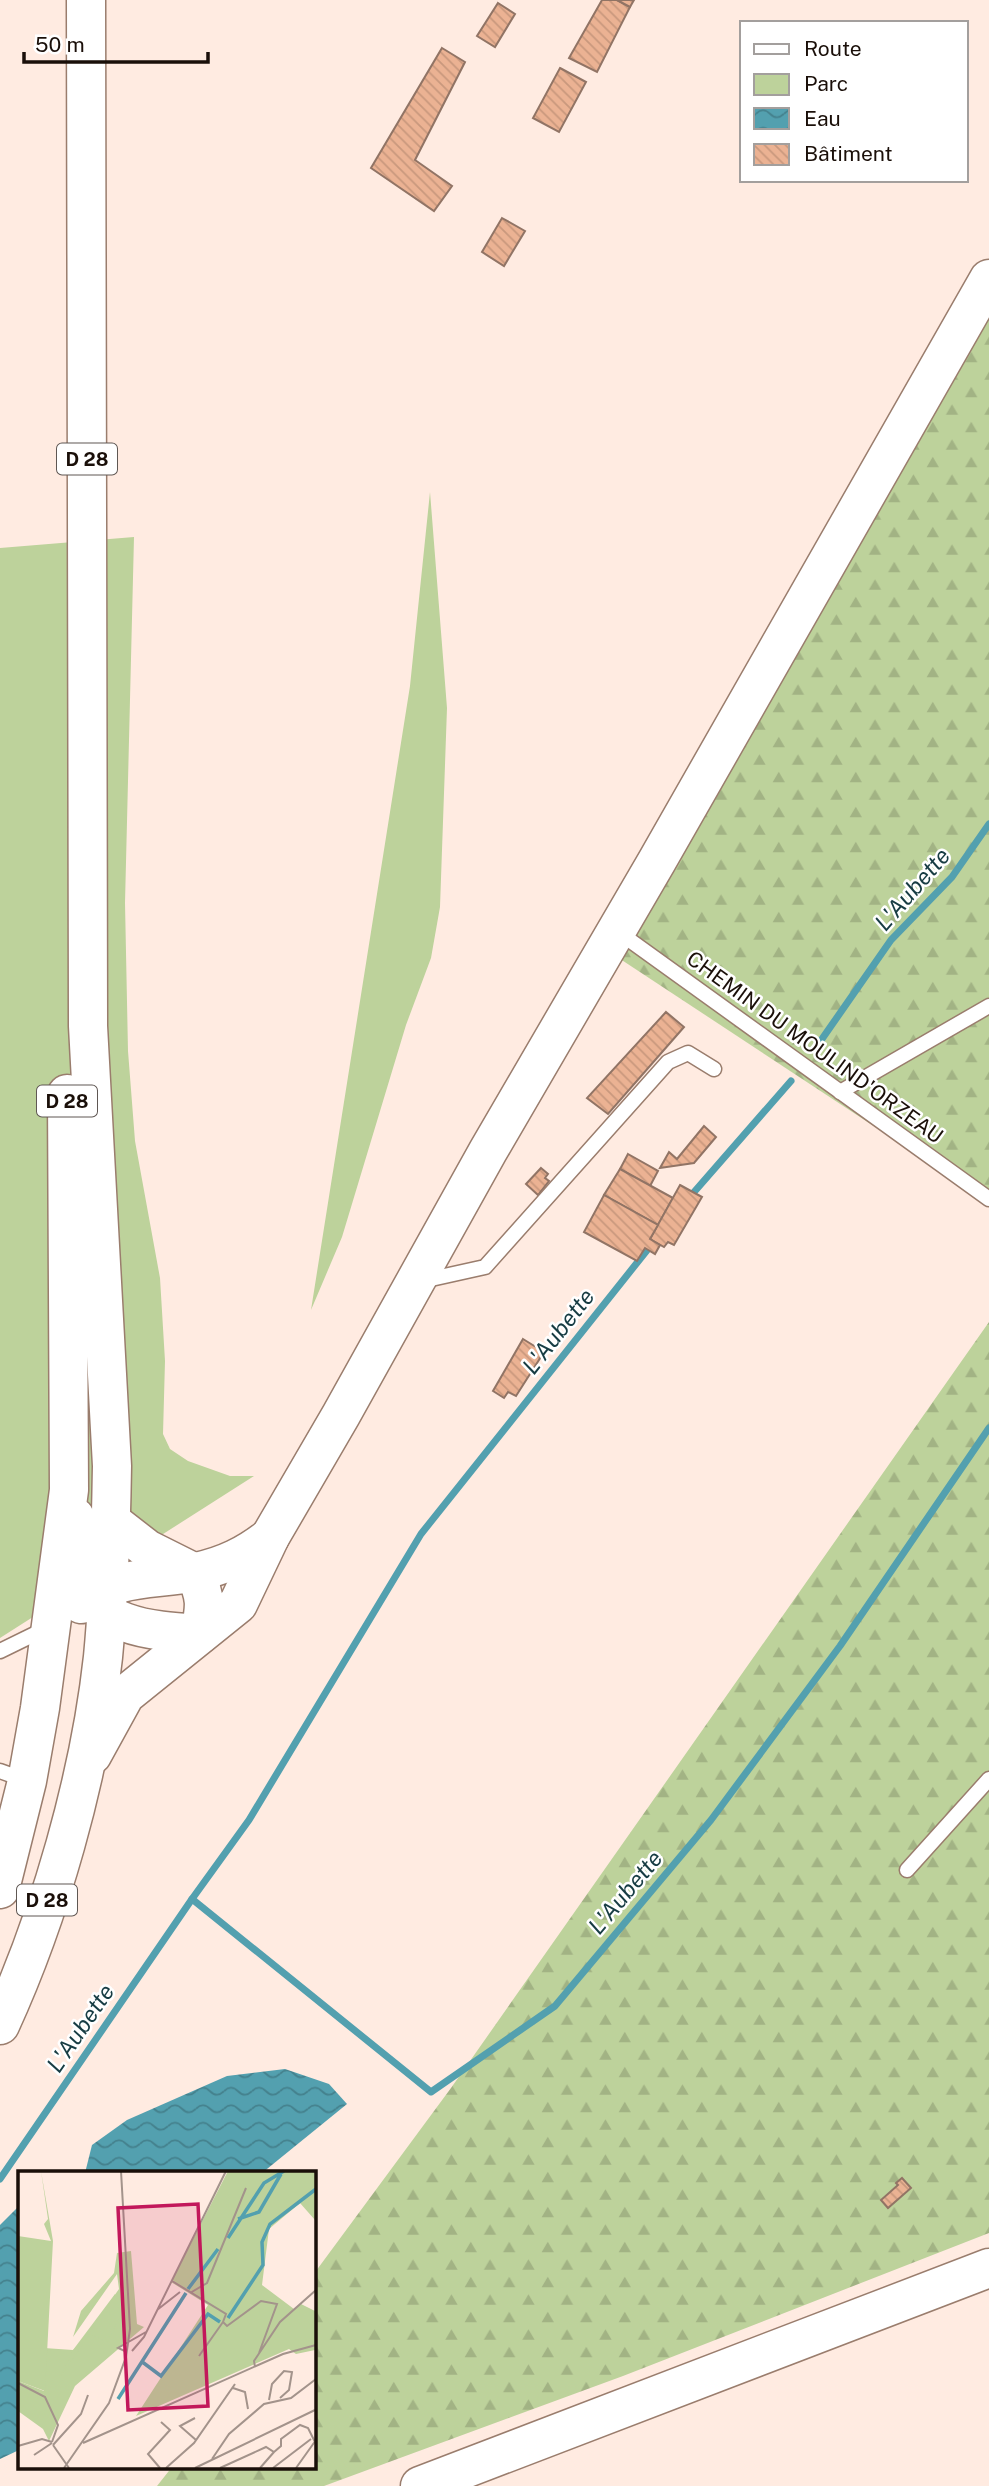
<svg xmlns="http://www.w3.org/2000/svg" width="989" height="2486" viewBox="0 0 989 2486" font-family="'Public Sans',sans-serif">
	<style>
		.green { fill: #bdd29b }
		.forest { fill: url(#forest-firs) }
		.water { fill: url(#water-waves) }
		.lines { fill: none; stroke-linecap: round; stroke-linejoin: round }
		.stream { stroke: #53a0af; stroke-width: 7 }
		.building { fill: url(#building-back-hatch); stroke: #917465; stroke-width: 2 }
		.lane-casing { stroke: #9a7d6d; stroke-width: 17 }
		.secondary-casing { stroke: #9a7d6d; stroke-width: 41 }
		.primary-casing { stroke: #9a7d6d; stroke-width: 41 }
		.lane { stroke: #fff; stroke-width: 14 }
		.secondary { stroke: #fff; stroke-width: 38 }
		.primary { stroke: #fff; stroke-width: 38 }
		.labels { text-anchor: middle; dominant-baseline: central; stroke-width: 5; stroke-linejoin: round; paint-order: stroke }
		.shield { fill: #fff; stroke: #5f5753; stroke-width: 2 }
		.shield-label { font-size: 19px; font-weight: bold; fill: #1a0f09 }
		.street-label { font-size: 21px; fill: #1a0f09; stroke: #fff }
		.water-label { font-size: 23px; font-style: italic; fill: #173c43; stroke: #fff }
		.inset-river { fill: none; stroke: #53a0af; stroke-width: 3.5 }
		.inset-road { fill: none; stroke: #a3938b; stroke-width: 2 }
		.view { fill: #c2185b; fill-opacity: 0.15; stroke: #c2185b; stroke-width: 3.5 }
		.inset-edge { fill: none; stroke: #1a0f09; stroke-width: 3.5 }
	</style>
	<defs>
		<pattern id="forest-firs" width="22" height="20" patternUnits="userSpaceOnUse" patternTransform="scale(1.75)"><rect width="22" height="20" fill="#bdd29b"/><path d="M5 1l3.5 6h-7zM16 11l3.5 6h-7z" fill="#a2b384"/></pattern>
		<pattern id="water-waves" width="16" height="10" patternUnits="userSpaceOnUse" patternTransform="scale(1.75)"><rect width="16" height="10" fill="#53a0af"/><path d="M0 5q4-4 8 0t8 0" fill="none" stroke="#44818d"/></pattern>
		<pattern id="building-back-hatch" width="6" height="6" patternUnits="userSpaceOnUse" patternTransform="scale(1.75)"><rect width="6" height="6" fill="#ebb293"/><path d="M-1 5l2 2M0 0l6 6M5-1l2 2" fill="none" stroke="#c9987d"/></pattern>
	</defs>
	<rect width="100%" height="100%" fill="#ffebe1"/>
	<g class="green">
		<path d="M430,492l17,216 -7,199 -9,51 -25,67 -64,212 -31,73 99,-624z"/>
		<path d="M134,537l-9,366 3,148 7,90 25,137 5,83 -2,73 7,15 18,12 42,15h24l-254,162v-1090z"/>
	</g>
	<g class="forest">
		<path d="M989,295v907l-384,-253z"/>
		<path d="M989,1322v911l-366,143 -299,110h-167l15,-19h141v-192l138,-187z"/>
	</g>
	<g class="water">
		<path d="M285,2069l44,15 18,20 -85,69h-177l7,-28 35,-25 100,-44z"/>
		<path d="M19,2206v244l-19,9v-234z"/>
	</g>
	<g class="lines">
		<g class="stream">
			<path d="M815,1049l76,-109 61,-63 37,-53"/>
			<path d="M688,1199l103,-118"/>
			<path d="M192,1899l239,193 124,-86 156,-186 129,-174 149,-218"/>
			<path d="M0,2179l192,-280 57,-79 172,-286 231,-290"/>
		</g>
	</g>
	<g class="building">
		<path d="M602,0h15l13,7 -33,65 -28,-14z"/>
		<path d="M617,0h17l-4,7z"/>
		<path d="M498,3l17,11 -20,33 -18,-11z"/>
		<path d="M442,48l23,14 -50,98 37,26 -18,25 -63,-43z"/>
		<path d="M560,68l26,14 -27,50 -26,-14z"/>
		<path d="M502,218l23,13 -21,35 -22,-14z"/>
		<path d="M666,1012l18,15 -76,87 -21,-16z"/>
		<path d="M704,1126l12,11 -22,26 -34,5 9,-16 8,7z"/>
		<path d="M628,1154l30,17 -8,15 -30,-17z"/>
		<path d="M541,1168l7,6 -3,4 4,3 -11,14 -12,-11z"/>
		<path d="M620,1169l53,29 -15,27 -54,-30z"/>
		<path d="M680,1185l22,12 -28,48 -6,-3 -4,5 -14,-8z"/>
		<path d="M604,1195l54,30 -8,14 10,6 -5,9 -10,-6 -8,13 -53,-29z"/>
		<path d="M523,1339l21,13 -28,44 -8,-4 -4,6 -11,-7z"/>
		<path d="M902,2178l9,10 -23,20 -7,-8 17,-15 -2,-2z"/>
	</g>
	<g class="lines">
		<defs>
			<g id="lane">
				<path d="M617,931l372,268"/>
				<path d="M840,1092l149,-86"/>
				<path d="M422,1281l63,-14 183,-205 20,-9 26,16"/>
				<path d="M0,1651l45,-22"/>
				<path d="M0,1771l25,9"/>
				<path d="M907,1870l82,-91"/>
			</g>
			<g id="secondary">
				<path d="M75,1517c0,19 -1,37 3,55 13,56 76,59 122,62 5,-28 7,-34 -5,-61l-48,-24 -36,-28"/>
				<path d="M81,1604c38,-31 72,-23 115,-32 29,-6 51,-17 74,-35"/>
				<path d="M92,1755l33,-60 113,-91 32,-67 71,-122 147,-264 169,-290 332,-582"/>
				<path d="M420,2486l569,-218"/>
			</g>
			<g id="primary">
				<path d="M0,1889l27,-108 13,-73 29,-218 -2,-396"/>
				<path d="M0,2025c50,-109 90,-249 103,-368 6,-63 8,-128 9,-191l-24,-440 -2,-1026"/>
			</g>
		</defs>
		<use href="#lane" class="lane-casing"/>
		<use href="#secondary" class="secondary-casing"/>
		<use href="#primary" class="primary-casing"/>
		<use href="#lane" class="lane"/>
		<use href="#secondary" class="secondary"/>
		<use href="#primary" class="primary"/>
	</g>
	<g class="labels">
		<g class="shield">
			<rect x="57" y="443.5" width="60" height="31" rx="5"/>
			<rect x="37" y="1085.5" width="60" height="31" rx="5"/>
			<rect x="17" y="1884.5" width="60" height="31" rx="5"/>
		</g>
		<g class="shield-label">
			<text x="87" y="459">D 28</text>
			<text x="67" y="1101">D 28</text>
			<text x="47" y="1900">D 28</text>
		</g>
		<g class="street-label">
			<text transform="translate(815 1047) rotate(36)">CHEMIN DU MOULIND'ORZEAU</text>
		</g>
		<g class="water-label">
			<text transform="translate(912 889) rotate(-49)">L'Aubette</text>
			<text transform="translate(558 1331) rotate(-52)">L'Aubette</text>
			<text transform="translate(625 1892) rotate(-50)">L'Aubette</text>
			<text transform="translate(80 2028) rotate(-56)">L'Aubette</text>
		</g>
	</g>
	<g transform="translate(18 2171)">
		<rect width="298" height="298" fill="#ffebe1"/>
		<path d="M113,80l6,73 7,3 -69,59 -26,55 -6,-12 -25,-18v-30l26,10v-43l29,2 10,-10 36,-51 -2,-15 -44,63 8,-26 33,-38 3,-20z" fill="#bdd29b"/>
		<path d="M23,0l12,70 -8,150 -27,-10v-145l33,5 -7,-17 4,-5zM210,0h87v49l-15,-17 -31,26 -7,56 32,24 7,-5 14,7v39l-19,4 -7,-5 -153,67 72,-111 -37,-23zM97,123l8,17 -16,31 -17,-8 -29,42 12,-26z" fill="#bdd29b"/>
		<path class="inset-river" d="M220,48l21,-7 22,-38M210,67l36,-55 20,-12M170,118l30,-40M210,147l35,-53 -1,-23 8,-18 46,-35M123,190l20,15 47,-62 12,8M100,228l68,-106"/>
		<path class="inset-road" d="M154,110l54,33 -3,8 4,4 34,-25 16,3 -18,49M172,122l17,-10 39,-95M139,139l23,-18M114,180l12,-14 82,-166M109,181l-9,-4 28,-16M181,185l24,-34M237,196l-1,-6 26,-39 36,-32M0,212l27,14 13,28 -6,17M215,217l12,4 3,17M251,229l3,-16 12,-13 8,1 -3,18 -9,8M177,247l-15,8 16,14M65,272l200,-89 33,-9M35,274l28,-31 7,-19M35,274l16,23M0,275l24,-7 10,3M16,284l18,-12M194,288l17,-25 35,-30 27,-6 25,-19M46,297l45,-65 17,-46 4,-28 -9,-158M142,297l-12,-14 22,-24 -9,-8M148,297l28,-25 41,-59M177,297l120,-58M202,297l46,-21 8,5 7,-6v-7l19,-14 8,3 7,14M242,297l14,-16M255,297l38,-29M278,297l20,-28"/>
		<path class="view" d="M180,33l10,202 -80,4 -10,-202z"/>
		<rect width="298" height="298" class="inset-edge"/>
	</g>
	<rect x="740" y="21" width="228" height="161" fill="#ffffff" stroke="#a39f9d" stroke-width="2"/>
	<rect x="754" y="44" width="35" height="10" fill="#ffffff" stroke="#a39f9d" stroke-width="2"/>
	<text x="804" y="56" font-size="21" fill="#1a0f09">Route</text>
	<rect x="754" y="74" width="35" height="21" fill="#bdd29b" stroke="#a39f9d" stroke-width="2"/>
	<text x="804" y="91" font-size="21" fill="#1a0f09">Parc</text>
	<rect x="754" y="108" width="35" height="21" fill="url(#water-waves)" stroke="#a39f9d" stroke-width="2"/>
	<text x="804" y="126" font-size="21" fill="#1a0f09">Eau</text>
	<rect x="754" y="144" width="35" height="21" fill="url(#building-back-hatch)" stroke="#a39f9d" stroke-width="2"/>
	<text x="804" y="161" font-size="21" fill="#1a0f09">Bâtiment</text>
	<path d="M24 52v10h184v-10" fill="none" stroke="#1a0f09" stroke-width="3.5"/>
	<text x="35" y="52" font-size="21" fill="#1a0f09" stroke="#ffffff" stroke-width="5" paint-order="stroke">50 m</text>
</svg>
